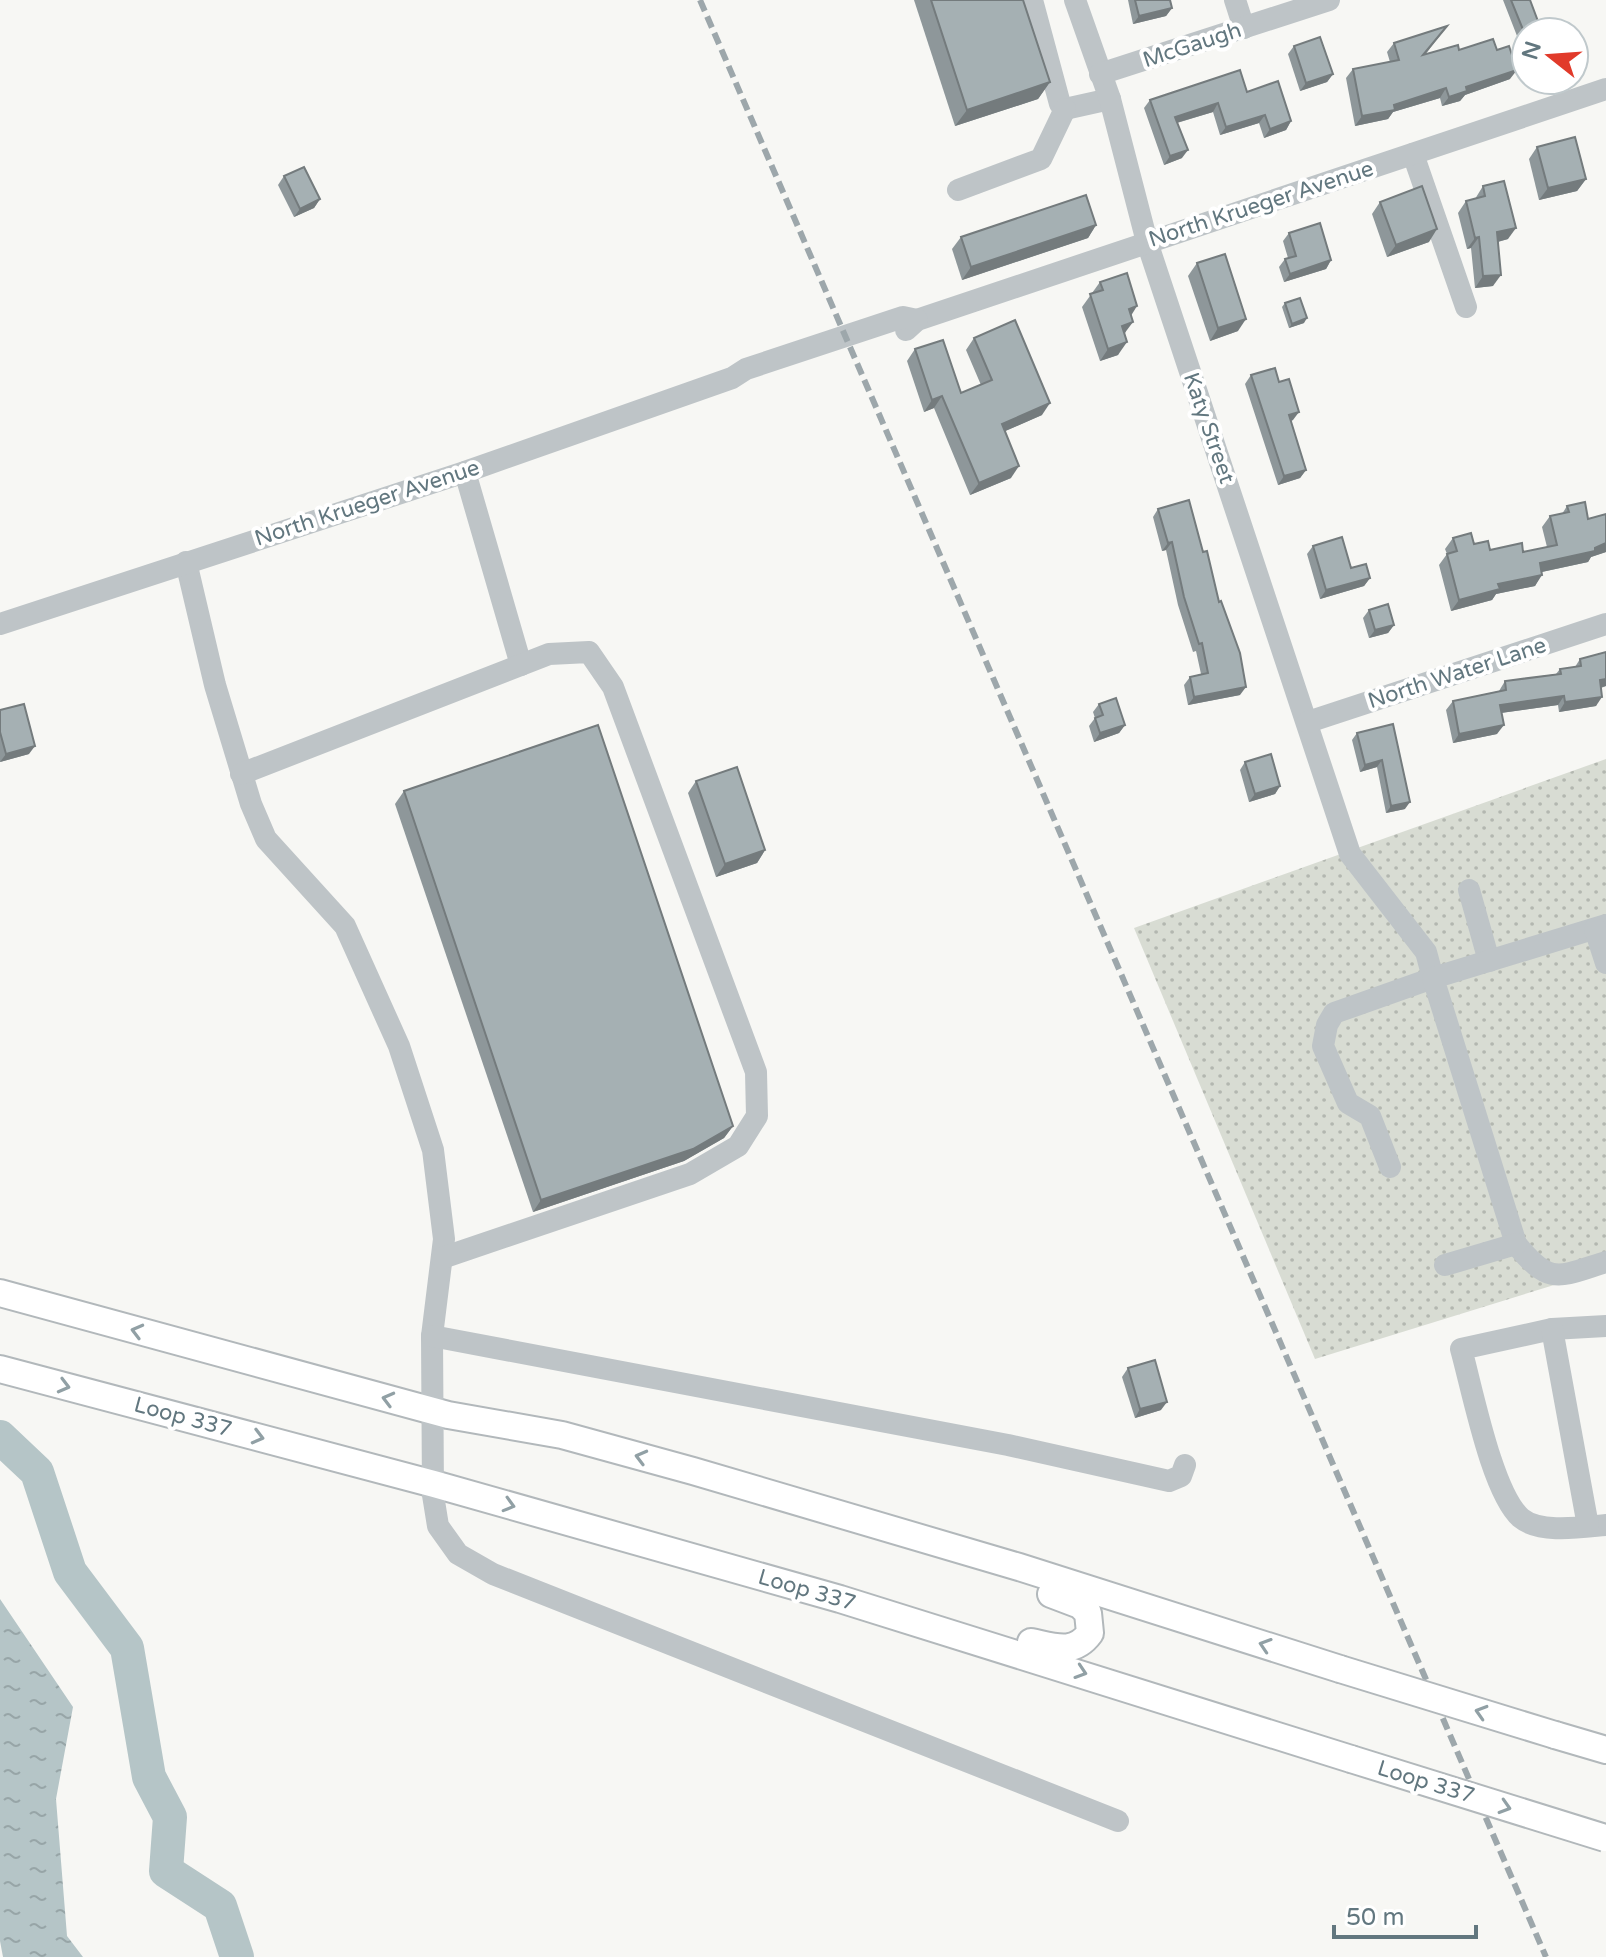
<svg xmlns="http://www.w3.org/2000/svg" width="1606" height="1957" viewBox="0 0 1606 1957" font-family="'Varela Round',sans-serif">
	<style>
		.grass { fill: url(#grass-dots) }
		.water { fill: url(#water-ripples) }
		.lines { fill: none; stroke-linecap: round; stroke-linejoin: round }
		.river { stroke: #b5c5c7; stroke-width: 34 }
		.major-casing { stroke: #b2b8bb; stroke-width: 30 }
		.minor { stroke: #bec4c7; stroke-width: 22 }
		.major { stroke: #fff; stroke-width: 26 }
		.rail { stroke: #9da7ab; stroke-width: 6; stroke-dasharray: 12 6; stroke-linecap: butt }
		.major-bridge-casing { stroke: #b2b8bb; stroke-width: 30; stroke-linecap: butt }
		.major-bridge { stroke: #fff; stroke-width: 26 }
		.wall { fill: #8e979a }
		.shaded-wall { fill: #747b7d }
		.building { fill: #a5b0b3; stroke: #747b7d; stroke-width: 2 }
		.oneway { stroke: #91a0a5 }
		.labels { text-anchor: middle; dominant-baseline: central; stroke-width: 8; stroke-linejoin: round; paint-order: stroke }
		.street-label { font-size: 22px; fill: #62777f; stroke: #fff }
	</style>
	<defs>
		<pattern id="grass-dots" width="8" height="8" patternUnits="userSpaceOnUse" patternTransform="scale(2)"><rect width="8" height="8" fill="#d8dcd3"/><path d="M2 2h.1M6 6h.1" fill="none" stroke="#b3b7b0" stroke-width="1.8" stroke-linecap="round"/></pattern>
		<pattern id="water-ripples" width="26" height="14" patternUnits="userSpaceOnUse" patternTransform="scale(2)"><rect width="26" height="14" fill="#b5c5c7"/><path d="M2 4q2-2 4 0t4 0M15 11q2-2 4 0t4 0" fill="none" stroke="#97a5a7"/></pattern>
	</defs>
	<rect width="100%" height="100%" fill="#f7f7f4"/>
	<path class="grass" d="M1606,759v510l-291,90 -181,-431z"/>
	<path class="water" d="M0,1599l73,108 -17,92 11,137 16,21h-80l-3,-16z"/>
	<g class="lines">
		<path class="river" d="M0,1437l37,35 33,100 57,76 22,129 21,40 -4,54 54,35 17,51"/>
		<defs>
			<g id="major">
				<path d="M0,1293l448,122 114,20 131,36 326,96 321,102"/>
				<path d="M0,1369l434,115 406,115 511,160"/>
				<path d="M1031,1642c24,5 43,13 59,-9l-2,-20 -8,-8 -29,-11"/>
				<path d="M1555,1735l51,15"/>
			</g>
		</defs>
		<use href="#major" class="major-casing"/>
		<g class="minor">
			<path d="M1032,0l28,104 5,5 45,-10"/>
			<path d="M1075,0l35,99 37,143 203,612 76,98 7,26 -99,35 -7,12 -4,21 25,57 22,13 20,51"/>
			<path d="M1235,0l9,28"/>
			<path d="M1100,74l229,-74"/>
			<path d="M1413,154l53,153"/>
			<path d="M958,190l83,-31 24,-50"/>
			<path d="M906,330l11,-10 689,-231"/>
			<path d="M465,472l56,193"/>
			<path d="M186,562l29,123 36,119 15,35 79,87 54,120 34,104 11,89 -12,97 1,159 5,31 20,28 35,20 625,247"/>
			<path d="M0,624l465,-152 267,-94 14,-9 157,-52 14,3"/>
			<path d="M1308,722l298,-98"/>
			<path d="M241,774l308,-120 40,-2 24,35 143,385 1,44 -19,30 -48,28 -248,84"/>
			<path d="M1469,890l20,71"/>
			<path d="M1606,925l-173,53 83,266c34,42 42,33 90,18"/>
			<path d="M1595,929l11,34"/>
			<path d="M1445,1265l71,-21"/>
			<path d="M1606,1326l-54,3 -91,20c11,39 31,144 60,169 19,16 62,9 85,7"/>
			<path d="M1552,1329l36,197"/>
			<path d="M432,1336l576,109 161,36 12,-5 4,-11"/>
		</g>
		<use href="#major" class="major"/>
		<path class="rail" d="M700,0l846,1957"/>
		<defs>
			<g id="major-bridge">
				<path d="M1340,1669l215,66"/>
				<path d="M1351,1759l254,79"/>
			</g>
		</defs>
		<use href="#major-bridge" class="major-bridge-casing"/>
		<use href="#major-bridge" class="major-bridge"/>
	</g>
	<g class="wall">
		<path d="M914,0h109l27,82 -12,17 -83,27z"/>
		<path d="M1128,0h42l2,8 -6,8 -33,8z"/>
		<path d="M1503,0h27l-4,32v27z"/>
		<path d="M1447,26l-22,29 34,-5h38l13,29 -45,16 -5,6 -18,5 -2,-8 -47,14 -5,7 -33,7 -9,-48 7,-9 37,-7 -3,-10 7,-9z"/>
		<path d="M1294,46l39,28 -6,8 -27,9 -12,-37z"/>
		<path d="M1247,92l44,29 -5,9 -22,8 -5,-15 -39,12 -7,-23 -36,11 5,35 -18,7 -20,-57 6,-8z"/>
		<path d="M1537,147l49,32 -9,12 -38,9 -10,-41z"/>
		<path d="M284,176l36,23 -6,9 -20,9 -16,-32z"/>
		<path d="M1483,186l25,53 -10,3 -5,44 -18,2 -4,-40 -4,1 -9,-36 8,-12 9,-2z"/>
		<path d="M1380,202l49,40 -42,15 -15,-43z"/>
		<path d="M1096,225l-8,13 -126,42 -10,-31 9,-12z"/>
		<path d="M1289,233l42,27 -5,9 -42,13 -5,-15 6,-8 3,-1 -5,-17z"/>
		<path d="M1197,263l41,68 -28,10 -22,-65z"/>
		<path d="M1100,282l31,33 -13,40 -18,6 -18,-54z"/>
		<path d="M1285,303l19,20 -15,5 -7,-21z"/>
		<path d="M974,338l68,77 -37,16 6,47 -41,17 -36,-87 -10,4 -17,-51 8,-12 46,44 20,-8 -15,-35z"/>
		<path d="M1251,375l28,7 14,38 -2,1 15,49 -6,8 -22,7 -33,-101z"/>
		<path d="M1567,506l21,13 18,-5v38l-15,5 -3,5 -46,10 -7,14 -39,8 -4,6 -41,11 -12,-46 8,-11 -2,-5 8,-11 37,12 33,2 24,-5 -5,-20 8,-11 12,-2z"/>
		<path d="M1158,509l82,186 -52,10 -4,-20 6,-8 11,-3 -5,-23 -3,1 -15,-47 -12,-55 -4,1 -9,-34z"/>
		<path d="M1313,546l38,22 19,10 -6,8 -44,13 -13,-45z"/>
		<path d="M1369,610l25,15 -6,8 -19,5 -6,-20z"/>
		<path d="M1580,659l26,27 -5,2 -5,18 -37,6 -1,-7 -57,8 -4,21 -44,9 -7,-33 7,-9 46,-10 6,-10 51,-7 4,-5 15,-2z"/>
		<path d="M1099,704l26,21 -6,8 -25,9 -5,-16 6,-8 -2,-6z"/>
		<path d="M0,710l29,44 -29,8z"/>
		<path d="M1393,724l12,85 -19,4 -9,-46 -17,5 -8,-32 5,-7z"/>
		<path d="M1245,762l35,24 -5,8 -26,8 -9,-32z"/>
		<path d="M696,781l69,69 -8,13 -41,14 -28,-84z"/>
		<path d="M404,791l329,335 -9,12 -40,23 -151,51 -138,-408z"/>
		<path d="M1128,1368l33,42 -26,8 -13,-41z"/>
	</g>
	<g class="shaded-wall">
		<path d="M1172,8l-6,8 -33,8 6,-8z"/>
		<path d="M1517,70l-7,9 -45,16 -5,6 -18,5 7,-9 17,-10z"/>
		<path d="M1333,74l-6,8 -27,9 6,-8z"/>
		<path d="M1050,82l-12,17 -83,27 12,-16z"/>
		<path d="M1446,88l-6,10 -47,14 -5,7 -33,7 7,-10z"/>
		<path d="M1218,103l-5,9 -44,13 6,-8z"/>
		<path d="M1265,115l-6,8 -39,12 6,-8z"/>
		<path d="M1291,121l-5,9 -22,8 6,-9z"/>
		<path d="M1188,150l-6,8 -18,7 6,-9z"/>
		<path d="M1586,179l-9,12 -38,9 9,-12z"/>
		<path d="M320,199l-6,9 -20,9 6,-8z"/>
		<path d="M1096,225l-8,13 -126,42 9,-13z"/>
		<path d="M1516,228l-8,11 -19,5 8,-12z"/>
		<path d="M1437,229l-8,13 -42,15 9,-12z"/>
		<path d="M1479,237l-8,11 -4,1 8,-11z"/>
		<path d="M1331,260l-5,9 -42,13 6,-8z"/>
		<path d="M1501,275l-8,11 -18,2 8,-12z"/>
		<path d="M1137,306l-8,13v-10z"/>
		<path d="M1307,318l-3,5 -15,5 3,-4z"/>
		<path d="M1246,319l-8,12 -28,10 8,-13z"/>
		<path d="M1133,322l-9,12 -2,-8z"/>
		<path d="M1127,342l-9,13 -18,6 8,-12z"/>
		<path d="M942,396l-8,12 -10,4 8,-12z"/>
		<path d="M1050,403l-8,12 -48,21 8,-12z"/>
		<path d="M1299,412l-6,8 -10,3 6,-8z"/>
		<path d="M1019,466l-8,12 -41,17 9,-12z"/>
		<path d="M1306,470l-6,8 -22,7 6,-9z"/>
		<path d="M1172,542l-6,8 -4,1 6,-8z"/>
		<path d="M1606,543v9l-15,5 -3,5 -56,12 8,-11z"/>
		<path d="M1542,575l-7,11 -39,8 -4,6 -41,11 8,-11 39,-16z"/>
		<path d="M1370,578l-6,8 -44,13 6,-9z"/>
		<path d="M1394,625l-6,8 -19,5 6,-8z"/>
		<path d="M1606,679v7l-12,3 6,-9z"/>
		<path d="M1246,687l-6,8 -52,10 6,-8z"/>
		<path d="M1564,696l-6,9 -65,9 7,-9z"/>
		<path d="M1602,697l-6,9 -37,6 6,-10z"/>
		<path d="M1125,725l-6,8 -25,9 6,-9z"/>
		<path d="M1504,725l-7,9 -44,9 6,-9z"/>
		<path d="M35,746l-6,8 -29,8 6,-8z"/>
		<path d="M1382,760l-5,7 -17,5 5,-7z"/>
		<path d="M1280,786l-5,8 -26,8 6,-8z"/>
		<path d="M1410,802l-5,7 -19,4 5,-7z"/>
		<path d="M765,850l-8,13 -41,14 9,-13z"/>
		<path d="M733,1126l-9,12 -40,23 -151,51 8,-12z"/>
		<path d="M1167,1402l-6,8 -26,8 5,-9z"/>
	</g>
	<g class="building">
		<path d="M931,0h92l27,82 -83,28z"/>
		<path d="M1135,0h35l2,8 -33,8z"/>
		<path d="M1511,0h19l12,32h-16v5z"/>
		<path d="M1447,26l-24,29 35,-10 1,5 34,-11 4,11 12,-4 8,24 -51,17 1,4 -18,6 -3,-9 -52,17 1,5 -33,6 -9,-47 46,-9 -5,-17z"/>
		<path d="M1320,37l13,37 -27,9 -12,-37z"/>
		<path d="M1240,70l7,22 31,-11 13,40 -21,8 -5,-14 -39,12 -8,-24 -43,14 13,33 -18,6 -20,-56z"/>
		<path d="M1575,137l11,42 -38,9 -11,-41z"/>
		<path d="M304,167l16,32 -20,10 -16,-33z"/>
		<path d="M1504,181l12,47 -19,4 4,43 -18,1 -4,-39 -4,1 -9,-37 19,-5 -2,-10z"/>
		<path d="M1422,186l15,43 -41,16 -16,-43z"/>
		<path d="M1086,195l10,30 -125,42 -10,-30z"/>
		<path d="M1320,223l11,37 -41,14 -5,-15 11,-3 -7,-23z"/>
		<path d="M1225,254l21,65 -28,9 -21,-65z"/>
		<path d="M1127,273l10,33 -8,3 4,13 -11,4 5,16 -19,7 -18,-55 13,-4 -3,-8z"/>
		<path d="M1300,298l7,20 -15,6 -7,-21z"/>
		<path d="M1015,320l35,83 -48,21 17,42 -40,17 -37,-87 -10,4 -17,-51 28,-9 18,53 31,-13 -18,-42z"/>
		<path d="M1275,368l4,14 10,-3 10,33 -10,3 17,55 -22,6 -33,-101z"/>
		<path d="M1189,500l14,52 4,-1 12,51 2,-1 19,52 6,34 -52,10 -4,-20 18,-4 -6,-30 -3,1 -15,-47 -12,-55 -4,1 -10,-34z"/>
		<path d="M1585,502l3,17 18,-5v29l-11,5v3l-55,12 2,12 -44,9 2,5 -41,11 -12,-46 10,-3 -4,-13 18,-5 3,11 14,-3 2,9 32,-7 1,9 34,-7 -7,-29 19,-4 -2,-6z"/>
		<path d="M1342,537l9,31 15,-4 4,14 -44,12 -13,-44z"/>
		<path d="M1388,604l6,21 -19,5 -6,-20z"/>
		<path d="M1606,652v27l-6,1 2,17 -37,5 -1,-6 -64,9 4,20 -45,9 -6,-33 53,-11 -1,-9 56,-7 -1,-5 21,-3 -1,-7z"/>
		<path d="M1116,698l9,27 -25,8 -5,-15 8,-3 -4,-11z"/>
		<path d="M24,704l11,42 -29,8 -6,-22v-22z"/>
		<path d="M1393,724l17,78 -19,4 -9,-46 -17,5 -8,-32z"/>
		<path d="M598,725l135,401 -40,23 -152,51 -137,-409z"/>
		<path d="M1271,754l9,32 -25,8 -10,-32z"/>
		<path d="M737,767l28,83 -40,14 -29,-83z"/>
		<path d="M1155,1360l12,42 -27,7 -12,-41z"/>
	</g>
	<defs><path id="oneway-chevron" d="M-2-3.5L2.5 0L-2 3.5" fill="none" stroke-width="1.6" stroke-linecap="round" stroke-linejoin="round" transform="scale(2)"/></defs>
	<g class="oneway">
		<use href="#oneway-chevron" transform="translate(137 1331) rotate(-165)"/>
		<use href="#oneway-chevron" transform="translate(64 1386) rotate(15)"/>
		<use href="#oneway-chevron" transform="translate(388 1399) rotate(-165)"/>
		<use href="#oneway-chevron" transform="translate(258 1437) rotate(15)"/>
		<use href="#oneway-chevron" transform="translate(641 1457) rotate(-165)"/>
		<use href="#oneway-chevron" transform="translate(509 1505) rotate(16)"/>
		<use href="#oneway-chevron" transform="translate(1265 1645) rotate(-162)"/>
		<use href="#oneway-chevron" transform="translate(1081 1672) rotate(18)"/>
		<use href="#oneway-chevron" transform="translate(1481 1712) rotate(-163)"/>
		<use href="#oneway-chevron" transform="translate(1505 1807) rotate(17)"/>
	</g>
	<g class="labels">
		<g class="street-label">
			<text transform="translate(1192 45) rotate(-18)">McGaugh</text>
			<text transform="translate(1261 204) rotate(-18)">North Krueger Avenue</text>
			<text transform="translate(1209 428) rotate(71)">Katy Street</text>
			<text transform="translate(367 503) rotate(-18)">North Krueger Avenue</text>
			<text transform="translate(1457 673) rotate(-18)">North Water Lane</text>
			<text transform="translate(183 1417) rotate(15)">Loop 337</text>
			<text transform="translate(807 1590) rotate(16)">Loop 337</text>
			<text transform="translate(1426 1782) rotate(17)">Loop 337</text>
		</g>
	</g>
	<g transform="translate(1550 56) rotate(287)"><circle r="38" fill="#ffffff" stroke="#c0c9cc" stroke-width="2"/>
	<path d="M0-6L14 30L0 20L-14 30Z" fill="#e13a2a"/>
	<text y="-12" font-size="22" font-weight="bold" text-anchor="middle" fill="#62777f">N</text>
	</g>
	<path d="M1334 1925v12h142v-12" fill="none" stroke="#62777f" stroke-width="4"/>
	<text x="1346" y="1925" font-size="24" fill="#62777f" stroke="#ffffff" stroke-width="6" paint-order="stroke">50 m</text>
</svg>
